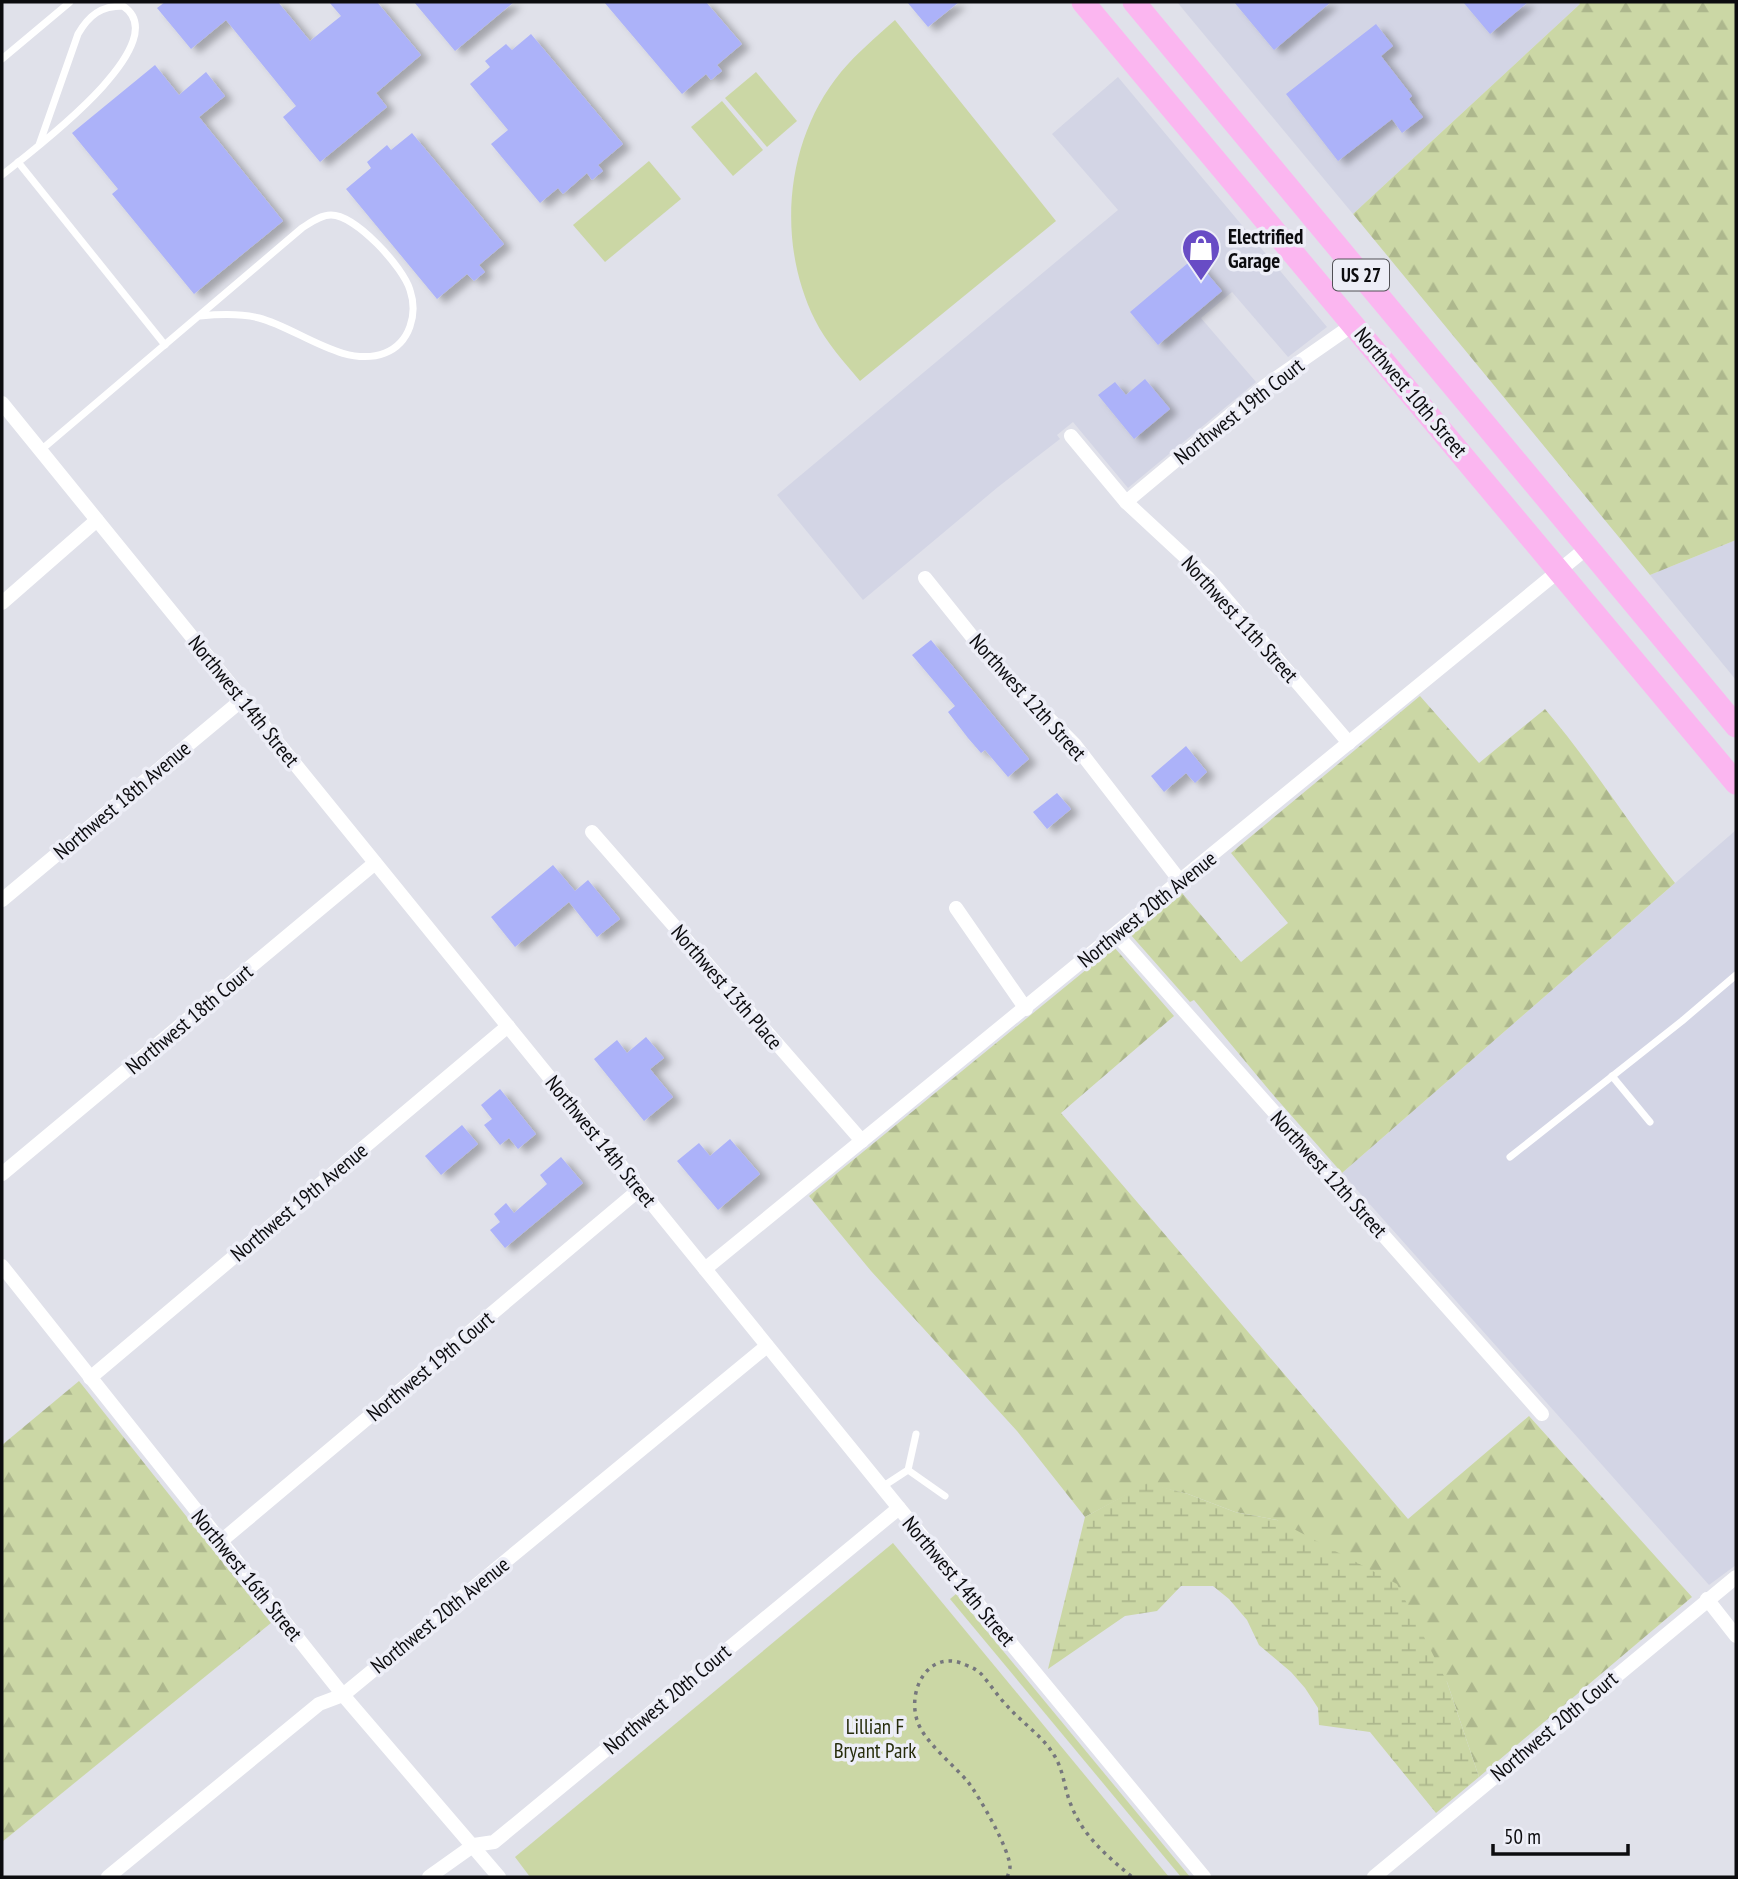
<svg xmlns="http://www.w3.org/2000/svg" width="1738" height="1879" viewBox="0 0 1738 1879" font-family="'PT Sans Narrow',sans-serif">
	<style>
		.built { fill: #d3d5e5 }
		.forest { fill: url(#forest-firs) }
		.wetland { fill: url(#wetland-marsh) }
		.park { fill: #cbd7a5 }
		.building { fill: #acb2f9; filter: url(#shadow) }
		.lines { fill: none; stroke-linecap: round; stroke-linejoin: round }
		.path { stroke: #76777d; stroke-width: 3.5; stroke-dasharray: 3.5 5; stroke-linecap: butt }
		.service { stroke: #fff; stroke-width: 7 }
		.minor { stroke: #fff; stroke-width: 14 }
		.trunk { stroke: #fbb6f0; stroke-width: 23 }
		.labels { text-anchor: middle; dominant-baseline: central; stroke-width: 7; stroke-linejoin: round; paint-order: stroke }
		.shield { fill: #edeef7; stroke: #505055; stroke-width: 2 }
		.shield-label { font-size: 19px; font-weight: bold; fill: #0c0c0f }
		.poi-label { font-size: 21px; font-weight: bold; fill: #0c0c0f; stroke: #edeef7; text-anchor: start }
		.street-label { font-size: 21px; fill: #0c0c0f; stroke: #edeef7 }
		.park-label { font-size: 21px; fill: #272d0c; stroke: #edeef7 }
	</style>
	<defs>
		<pattern id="forest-firs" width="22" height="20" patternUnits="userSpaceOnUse" patternTransform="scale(1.75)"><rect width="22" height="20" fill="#cbd7a5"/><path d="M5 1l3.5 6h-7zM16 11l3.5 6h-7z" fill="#adb78d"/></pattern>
		<pattern id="wetland-marsh" width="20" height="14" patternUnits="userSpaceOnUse" patternTransform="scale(1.75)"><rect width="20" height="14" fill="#cbd7a5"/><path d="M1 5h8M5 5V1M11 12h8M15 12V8" fill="none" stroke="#adb78d"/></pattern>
		<filter id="shadow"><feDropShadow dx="8" dy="4.5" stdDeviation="3.5" flood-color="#0004"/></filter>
	</defs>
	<rect width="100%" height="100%" fill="#e0e1ea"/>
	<g class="built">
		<path d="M1177,2h401l2,2 -227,210z"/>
		<path d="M1118,77l209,250 -39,30 -56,-65 -31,26 55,64 -128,106 -55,-66 -16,13 3,4 -62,48 -135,113 -86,-105 341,-285 -66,-76z"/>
		<path d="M1736,540v140l-86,-105z"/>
		<path d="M1736,830v735l-27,20 -367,-412z"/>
	</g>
	<g class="forest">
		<path d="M1578,2h158v538l-86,35 -297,-361 227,-210z"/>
		<path d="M1420,696l59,67 66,-54c47,55 85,117 130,174l-333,290 -67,-76 -81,-97 -4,2 -60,-68 52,-41 59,69 47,-39 -57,-70z"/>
		<path d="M1114,947l60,69 -113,97 347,406 121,-103 163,181 -213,180 -32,-95 -170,-162 -42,-8 -47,-18 -41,-10 -62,33 -68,-86 -146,-160 -62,-75z"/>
		<path d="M79,1381l192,242 -269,219v-397z"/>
	</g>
	<path class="wetland" d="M1147,1483l41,11 47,18 42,8 120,64 50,98 32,95 -43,36 -66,-81 -51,-7 -1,-17 -13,-20 -14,-16 -32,-27 -12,-25 -18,-21 -16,-13h-32l-24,25 -32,5 -77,53 37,-152z"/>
	<g class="park">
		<path d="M895,20l161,201 -196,160c-16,-19 -34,-39 -45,-61 -39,-78 -30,-180 26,-248 16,-19 36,-36 54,-52z"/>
		<path d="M756,72l41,49 -30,26 -42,-49z"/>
		<path d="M722,101l41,49 -30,26 -42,-49z"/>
		<path d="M649,161l32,38 -76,63 -32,-37z"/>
		<path d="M893,1543l276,334h-639l-15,-20z"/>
		<path d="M956,1594l234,283h-9l-231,-278z"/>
	</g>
	<g class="building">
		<path d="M165,2h113l32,39 31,-25 -12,-14h48l44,53 -45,38 11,14 -67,55 -37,-45 13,-11 -70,-86 -35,29 -34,-41z"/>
		<path d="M414,2h100l-59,49z"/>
		<path d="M604,2h102l36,42 -25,21 5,6 -11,9 -5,-6 -24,20z"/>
		<path d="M907,2h52l-31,25z"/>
		<path d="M1234,2h97l-57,48z"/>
		<path d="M1463,2h65l-38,32z"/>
		<path d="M1376,24l17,22 -12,10 31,40 -3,3 14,18 -21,16 -10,-14 -54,42 -52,-67z"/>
		<path d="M531,34l92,110 -25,21 5,6 -11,9 -5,-7 -24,21 -5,-6 -18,15 -49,-59 17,-14 -38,-46 20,-17 -5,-6 21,-17 6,6z"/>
		<path d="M155,65l24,30 27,-23 19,24 -26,21 84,104 -89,73 -82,-100 6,-5 -46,-56z"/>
		<path d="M412,133l92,111 -25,21 6,7 -11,9 -7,-7 -30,25 -91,-110 25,-21 -4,-6 20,-17 4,5z"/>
		<path d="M1194,258l28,33 -64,54 -28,-33z"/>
		<path d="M1145,379l25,30 -36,30 -36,-44 17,-13 11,13z"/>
		<path d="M931,640l98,119 -21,18 -23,-27 -4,3 -13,-15 -20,-26 7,-6 -43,-51z"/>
		<path d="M1186,746l21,26 -12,11 -9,-10 -22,19 -13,-16z"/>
		<path d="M1057,793l14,16 -24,20 -14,-17z"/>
		<path d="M553,865l22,26 13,-11 32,39 -23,18 -28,-35 -54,45 -24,-30z"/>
		<path d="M646,1037l18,21 -14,11 23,28 -29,24 -50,-62 23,-19 10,13z"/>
		<path d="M500,1089l36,45 -18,15 -9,-11 -9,7 -16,-20 8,-6 -11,-14z"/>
		<path d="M462,1125l16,19 -37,31 -16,-19z"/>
		<path d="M730,1139l30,35 -42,36 -41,-49 22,-18 11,13z"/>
		<path d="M561,1157l22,26 -78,65 -15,-18 10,-8 -6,-8 12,-11 8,10 24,-21 9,-8 -7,-9z"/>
	</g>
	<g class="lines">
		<path class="path" d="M1007,1877c1,-1 3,-8 3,-10 0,-17 -31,-71 -42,-85 -14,-17 -45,-41 -51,-62 -10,-32 13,-72 49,-55 7,3 12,5 17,11 9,11 17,23 27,33 14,15 34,29 44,46 10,16 10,33 17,50 12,31 36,51 61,72"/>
		<g class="service">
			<path d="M2,59l68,-57"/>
			<path d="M18,162l147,183"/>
			<path d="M2,175c27,-22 177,-132 121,-169 -22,0 -34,9 -45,28l-39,111"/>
			<path d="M41,450l261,-222c8,-5 18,-13 29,-13 25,0 72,52 79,75 8,24 0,53 -25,63 -41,16 -87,-25 -126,-35 -19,-5 -39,-4 -59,-2"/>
			<path d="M1612,1076l38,46"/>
			<path d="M1510,1157l172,-136 54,-46"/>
			<path d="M908,1470l37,26"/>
			<path d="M882,1487l26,-17 8,-36"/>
		</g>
		<g class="minor">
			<path d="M2,403l897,1105 305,369"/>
			<path d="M1071,436l55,66 82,76 141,165"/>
			<path d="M1126,502l139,-116 89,-62"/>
			<path d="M925,578l65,81 85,86 106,137"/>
			<path d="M2,603l95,-83"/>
			<path d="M592,832l270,309"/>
			<path d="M2,900l241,-201"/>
			<path d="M956,908l70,101"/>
			<path d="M1116,934l426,480"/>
			<path d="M2,1174l373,-311"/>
			<path d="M2,1266l341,429 156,182"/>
			<path d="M705,1269l883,-722"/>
			<path d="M90,1378l418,-352"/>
			<path d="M220,1542l420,-353"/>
			<path d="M1707,1599l29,37"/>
			<path d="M108,1877l211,-173 24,-9 424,-349"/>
			<path d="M429,1877l45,-32 20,-3 405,-334"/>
			<path d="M1374,1877l362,-300"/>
		</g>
		<g class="trunk">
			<path d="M1083,2l653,781"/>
			<path d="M1134,2l602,724"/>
		</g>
	</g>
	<defs>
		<symbol id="shop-pin" viewBox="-11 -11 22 30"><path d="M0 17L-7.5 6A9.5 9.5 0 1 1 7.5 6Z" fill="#684cc5" stroke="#edeef7"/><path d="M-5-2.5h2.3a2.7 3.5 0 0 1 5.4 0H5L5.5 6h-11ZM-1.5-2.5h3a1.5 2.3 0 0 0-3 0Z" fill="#fff"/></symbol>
	</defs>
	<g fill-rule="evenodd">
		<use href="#shop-pin" x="1179" y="226" width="44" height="60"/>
	</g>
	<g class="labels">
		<rect class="shield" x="1333" y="259.5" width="56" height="31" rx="5"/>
		<g class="shield-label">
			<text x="1361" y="275">US 27</text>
		</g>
		<g class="poi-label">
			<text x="1228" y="236">Electrified<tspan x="1228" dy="24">Garage</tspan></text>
		</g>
		<g class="street-label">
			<text transform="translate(1411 392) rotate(50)">Northwest 10th Street</text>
			<text transform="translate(1239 411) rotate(-38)">Northwest 19th Court</text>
			<text transform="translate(1240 619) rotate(48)">Northwest 11th Street</text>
			<text transform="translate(1028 697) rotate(48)">Northwest 12th Street</text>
			<text transform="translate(244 701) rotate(51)">Northwest 14th Street</text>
			<text transform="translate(122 800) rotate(-40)">Northwest 18th Avenue</text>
			<text transform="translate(1147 909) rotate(-39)">Northwest 20th Avenue</text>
			<text transform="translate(727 987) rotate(49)">Northwest 13th Place</text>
			<text transform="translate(189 1019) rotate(-40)">Northwest 18th Court</text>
			<text transform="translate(601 1141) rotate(51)">Northwest 14th Street</text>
			<text transform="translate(1329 1174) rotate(48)">Northwest 12th Street</text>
			<text transform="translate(299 1202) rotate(-40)">Northwest 19th Avenue</text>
			<text transform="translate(430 1366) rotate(-40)">Northwest 19th Court</text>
			<text transform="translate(247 1575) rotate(51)">Northwest 16th Street</text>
			<text transform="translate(959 1581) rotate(50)">Northwest 14th Street</text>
			<text transform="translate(440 1615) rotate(-39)">Northwest 20th Avenue</text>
			<text transform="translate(667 1699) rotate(-40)">Northwest 20th Court</text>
			<text transform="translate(1554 1726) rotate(-40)">Northwest 20th Court</text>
		</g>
		<g class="park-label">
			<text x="875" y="1726">Lillian F<tspan x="875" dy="24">Bryant Park</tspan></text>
		</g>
	</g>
	<rect width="1738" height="1879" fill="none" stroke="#0c0c0f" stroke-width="7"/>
	<path d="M1493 1844v10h135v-10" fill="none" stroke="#0c0c0f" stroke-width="3.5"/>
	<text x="1504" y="1844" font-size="21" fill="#0c0c0f" stroke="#edeef7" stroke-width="5" paint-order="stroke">50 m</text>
</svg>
